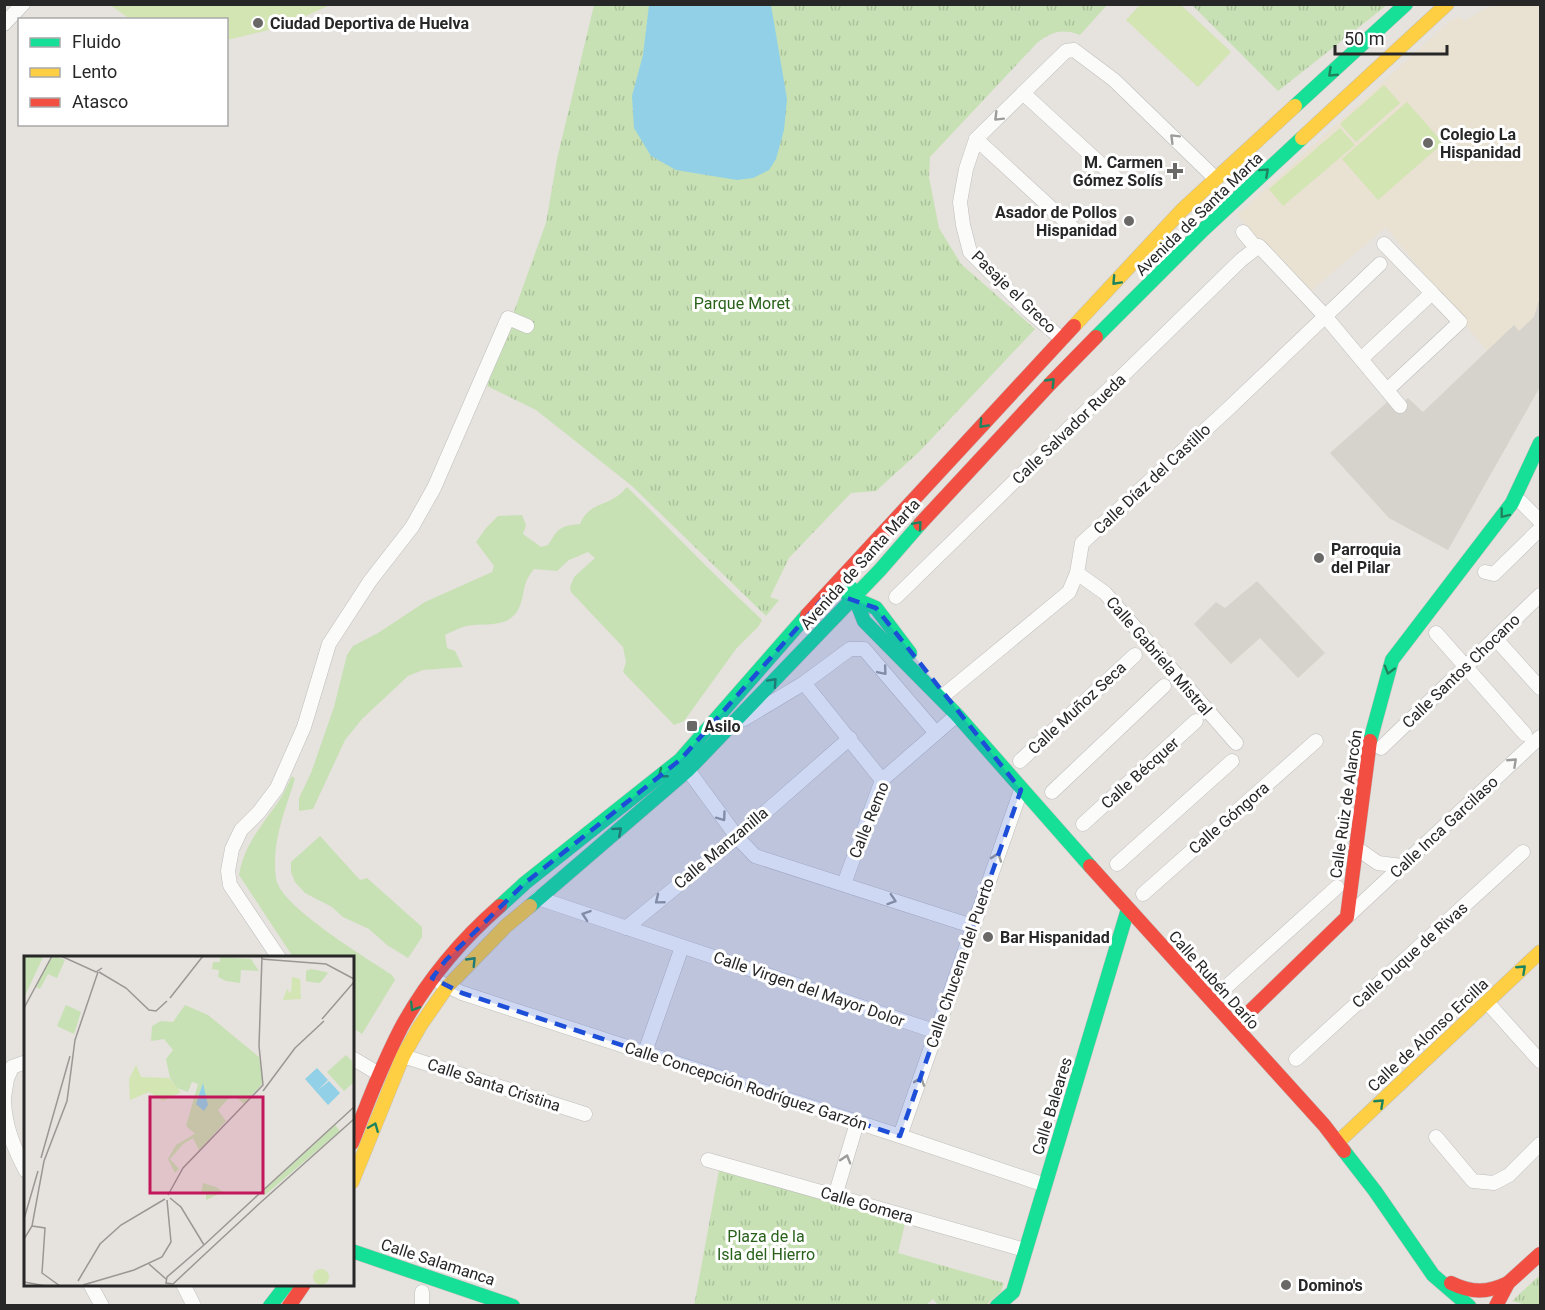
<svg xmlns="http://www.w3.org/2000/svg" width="1545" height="1310" viewBox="0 0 1545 1310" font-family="Roboto,sans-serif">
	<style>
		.education { fill: #e9e1d1 }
		.grass { fill: url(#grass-tufts) }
		.garden { fill: #c7e1b5 }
		.pitch { fill: #d2e5b3 }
		.plaza { fill: #d6d2cc }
		.water { fill: #91d0e7 }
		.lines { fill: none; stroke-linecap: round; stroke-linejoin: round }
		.street-casing { stroke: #bfbebe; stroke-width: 15 }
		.fast-casing { stroke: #bfbebe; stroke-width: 15 }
		.slow-casing { stroke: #bfbebe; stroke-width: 15 }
		.jam-casing { stroke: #bfbebe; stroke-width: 15 }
		.street { stroke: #fbfbfa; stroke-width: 14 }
		.fast { stroke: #16e098; stroke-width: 14 }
		.slow { stroke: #ffcf43; stroke-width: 14 }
		.jam { stroke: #f24e42; stroke-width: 14 }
		.oneway { stroke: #1e8460 }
		.oneway2 { stroke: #9c9c9b }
		.marked { fill: #1d4ed8; fill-opacity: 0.2; stroke: #1d4ed8; stroke-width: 4.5; stroke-dasharray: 12 8; stroke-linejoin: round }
		.poi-dot { fill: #6a6867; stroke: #fff; stroke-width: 2 }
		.labels { text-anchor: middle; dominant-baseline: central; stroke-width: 6; stroke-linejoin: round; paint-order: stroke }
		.poi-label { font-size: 16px; font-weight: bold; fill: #272727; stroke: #fff; text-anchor: start }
		.street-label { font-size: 16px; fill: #272727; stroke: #fff }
		.park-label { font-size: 16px; fill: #28611a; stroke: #fff }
		.inset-road { fill: none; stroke: #9a9794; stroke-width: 1.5 }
		.view { fill: #c2185b; fill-opacity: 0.15; stroke: #c2185b; stroke-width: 3 }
		.inset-edge { fill: none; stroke: #272727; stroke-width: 3 }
	</style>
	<defs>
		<pattern id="grass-tufts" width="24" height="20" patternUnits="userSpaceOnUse" patternTransform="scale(1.5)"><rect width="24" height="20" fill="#c7e1b5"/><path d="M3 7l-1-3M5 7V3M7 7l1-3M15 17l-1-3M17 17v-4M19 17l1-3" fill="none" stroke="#abc19c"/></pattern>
	</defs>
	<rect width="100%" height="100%" fill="#e6e2dd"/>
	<path class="education" d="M1492,5h48v292l-6,20 -15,14 -6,-6 -26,26 -101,-124 -79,67 -70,-79 213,-194 9,-4 5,4z"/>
	<g class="grass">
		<path d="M594,5h513l-27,30c-18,-7 -29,-3 -43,8l-107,114 -1,20 10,51 22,36 74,65 -116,123 -43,39 -25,2 -62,65 -19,39 9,3 -13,16 -134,-130 -96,-76 -49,-24 59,-163 11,-64z"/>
		<path d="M1192,5h195l-109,86z"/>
		<path d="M719,1170l186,53 -7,30 106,30 -3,9 -15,13h-48l-5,-6 -8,7h-231z"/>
		<path d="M1540,1275v30h-13l-15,-4z"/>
	</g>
	<g class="garden">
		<path d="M627,487c45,44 89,90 135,133l-4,7 -22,22 -52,72 -10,4 -51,-53 3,-10 -3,-15 -52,-55 -1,-5 4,-10 21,-19 -7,-6 -19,8 -12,11 -23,-2c-13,16 -8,23 -15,39 -11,23 -38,13 -56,19 -6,2 -12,5 -18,8l2,13 8,3 8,16 -40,3 -15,6 -46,43 -17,21 -32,69 -14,2v-13l12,-25 23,-66 13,-52 6,-9 25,-13 47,-31 67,-30 2,-6 -18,-24 10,-14 12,-12 24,-1 4,10 -3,9 18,13 7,-2c11,-17 11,-19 32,-21 8,-19 20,-17 36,-27 4,-2 8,-7 11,-10z"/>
		<path d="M292,776l3,3c-10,32 -24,64 -19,99 3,28 91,80 116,97l3,5 -33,54 -9,-6 -1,-70 -59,-1 -54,-82c5,-30 23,-50 40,-74 5,-8 9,-17 13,-25z"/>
		<path d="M320,836l40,44 7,-2 55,49v10l-14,21 -21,-13 -18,-16 -26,-12 -11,-10 -27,-14 -10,-11 -4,-10v-10z"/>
	</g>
	<g class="pitch">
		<path d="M110,5h220l-49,22 -54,13 -1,-20 -96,-1z"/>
		<path d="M1140,5h41l50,47 -33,35 -72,-67z"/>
		<path d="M1384,85l16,18 -44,39 -16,-18z"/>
		<path d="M1407,102l36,41 -65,57 -36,-41z"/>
		<path d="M1340,128l15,17 -72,61 -14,-17z"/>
	</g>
	<g class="plaza">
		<path d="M1540,297v90l-92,163 -59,-32 -59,-65 63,-56 7,8 8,-7 15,14 91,-87 5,6 15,-14z"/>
		<path d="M1257,581l68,72 -27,25 -38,-40 -29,26 -37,-40 22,-22 9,6z"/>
	</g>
	<path class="water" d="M649,5h122l16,94 -3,31 -8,29 -7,11 -16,8 -16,2 -61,-10 -25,-14 -17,-28 -2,-32 11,-41z"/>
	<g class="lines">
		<defs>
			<g id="street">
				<path d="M4,24l19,-20"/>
				<path d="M1023,93l95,87"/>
				<path d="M976,139l99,91"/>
				<path d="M1243,232l13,16"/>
				<path d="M1062,339l-33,-28 -59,-59 -7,-27 -3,-23 6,-33 10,-30 90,-88 8,-1 40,30 102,99"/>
				<path d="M1361,359l71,-66 -48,-49"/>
				<path d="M1387,390l73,-68 -28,-29"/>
				<path d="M1521,502l19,19"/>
				<path d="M1485,572l9,2 46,-45"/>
				<path d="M1077,573l28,20 131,150"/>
				<path d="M896,597l345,-337 18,-14 66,70 75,90"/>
				<path d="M1436,633l89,101"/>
				<path d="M1495,638l45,50"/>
				<path d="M804,683l78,97"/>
				<path d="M943,696l126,-104 8,-19 5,-30 145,-133 153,-146"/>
				<path d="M744,719l60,-36 46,-34h14l72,84"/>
				<path d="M1381,748l159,-153"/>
				<path d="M1020,761l115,-106"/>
				<path d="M688,770l49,67 18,19 217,70"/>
				<path d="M1052,792l112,-106"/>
				<path d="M1083,824l113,-103"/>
				<path d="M1355,847l23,16 24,3"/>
				<path d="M1117,864l115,-103"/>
				<path d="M844,884l38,-104 75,-65"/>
				<path d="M1143,894l173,-153"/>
				<path d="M538,898l399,134"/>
				<path d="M1347,917l193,-180"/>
				<path d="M626,928l111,-91 113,-99"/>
				<path d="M279,958l-49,-73 -2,-14 4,-22 9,-19 18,-18 18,-24 27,-61 25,-83 41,-63 42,-54 22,-39 74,-170 19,8"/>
				<path d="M441,983l21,10 438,143 145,49"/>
				<path d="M1225,988l112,-101"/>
				<path d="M1487,1002l53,59"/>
				<path d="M645,1052l37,-105"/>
				<path d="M403,1056l182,58"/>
				<path d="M352,1058l27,16"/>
				<path d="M1296,1059l227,-207"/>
				<path d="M4,1097l3,-18 5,-12 14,-5"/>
				<path d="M4,1101c1,26 10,47 22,70"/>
				<path d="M900,1136l121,-346"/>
				<path d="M1436,1137l37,44 21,2 15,-8 31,-31"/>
				<path d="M708,1160l317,90"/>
				<path d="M835,1196l22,-73"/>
				<path d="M90,1284l12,22"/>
				<path d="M183,1284l11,22"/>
				<path d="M422,1292v14"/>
			</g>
			<g id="fast">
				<path d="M1295,106l111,-102"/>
				<path d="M1096,337l107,-107 99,-92"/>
				<path d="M851,588l13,33 93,94 133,151"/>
				<path d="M848,596l28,12 34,45"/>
				<path d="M1370,741l22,-81 120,-157 28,-60"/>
				<path d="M500,906l25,-23 155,-123 127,-145"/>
				<path d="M530,906l158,-136 192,-200 40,-46"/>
				<path d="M1344,1151l31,40 58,84 36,31"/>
				<path d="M352,1251l161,55"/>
				<path d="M270,1306l17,-22"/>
				<path d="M997,1306l16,-14 115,-383"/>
			</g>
			<g id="slow">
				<path d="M1302,138l145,-134"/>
				<path d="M1074,326l108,-116 113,-104"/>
				<path d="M1337,1143l203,-191"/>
				<path d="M352,1182l51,-126 17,-30 27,-39 59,-61 24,-20"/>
			</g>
			<g id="jam">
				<path d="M920,524l130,-140 46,-47"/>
				<path d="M807,615l267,-289"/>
				<path d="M1090,866l234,259 20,26"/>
				<path d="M1235,1026l112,-109 23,-176"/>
				<path d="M352,1143c15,-39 30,-78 49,-115 25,-46 60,-88 99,-122"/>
				<path d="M1451,1283c21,10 36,10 57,0"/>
				<path d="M289,1306l15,-22"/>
				<path d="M1496,1306l12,-23 32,-29"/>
			</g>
		</defs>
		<use href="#street" class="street-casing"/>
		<use href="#fast" class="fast-casing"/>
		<use href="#slow" class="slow-casing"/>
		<use href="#jam" class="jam-casing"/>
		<use href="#street" class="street"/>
		<use href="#fast" class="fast"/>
		<use href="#slow" class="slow"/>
		<use href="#jam" class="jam"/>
	</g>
	<defs><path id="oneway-chevron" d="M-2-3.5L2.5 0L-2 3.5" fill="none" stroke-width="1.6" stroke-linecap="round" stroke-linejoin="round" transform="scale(1.5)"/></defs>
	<g class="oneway">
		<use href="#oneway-chevron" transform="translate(1332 73) rotate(137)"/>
		<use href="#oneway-chevron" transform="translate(1265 172) rotate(-42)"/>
		<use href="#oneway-chevron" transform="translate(1116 281) rotate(133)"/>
		<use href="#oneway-chevron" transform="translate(1051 382) rotate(-46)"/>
		<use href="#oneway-chevron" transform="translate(983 424) rotate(133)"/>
		<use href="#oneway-chevron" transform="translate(1504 514) rotate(128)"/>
		<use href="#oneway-chevron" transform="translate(918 525) rotate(-49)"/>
		<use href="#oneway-chevron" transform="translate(1389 670) rotate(106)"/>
		<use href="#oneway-chevron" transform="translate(773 682) rotate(-47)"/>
		<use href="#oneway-chevron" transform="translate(662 774) rotate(141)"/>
		<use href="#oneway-chevron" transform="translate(618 831) rotate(-41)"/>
		<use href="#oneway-chevron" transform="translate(472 961) rotate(-46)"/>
		<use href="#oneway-chevron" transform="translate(1522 969) rotate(-43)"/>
		<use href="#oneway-chevron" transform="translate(414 1007) rotate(122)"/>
		<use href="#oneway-chevron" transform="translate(1380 1103) rotate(-43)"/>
		<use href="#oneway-chevron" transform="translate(374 1127) rotate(-68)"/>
	</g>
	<g class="oneway2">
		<use href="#oneway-chevron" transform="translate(998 117) rotate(135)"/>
		<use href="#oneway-chevron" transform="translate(1174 138) rotate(-135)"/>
		<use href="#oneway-chevron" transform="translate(883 671) rotate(50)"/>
		<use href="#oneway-chevron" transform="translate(1513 762) rotate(-43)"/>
		<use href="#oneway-chevron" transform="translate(722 817) rotate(54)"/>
		<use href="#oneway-chevron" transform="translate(997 857) rotate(-71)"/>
		<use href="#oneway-chevron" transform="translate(659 900) rotate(141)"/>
		<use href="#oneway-chevron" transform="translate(892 900) rotate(18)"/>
		<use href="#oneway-chevron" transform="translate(586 915) rotate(-161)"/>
		<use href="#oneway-chevron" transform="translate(920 1081) rotate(-71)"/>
		<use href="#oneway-chevron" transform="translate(846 1159) rotate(-73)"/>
	</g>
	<path class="marked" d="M829,592l47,16 145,182 -121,346 -438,-143 -30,-15 14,-18 79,-77 155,-123z"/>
	<g class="poi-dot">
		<circle cx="258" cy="23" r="6"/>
		<circle cx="1428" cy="143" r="6"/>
		<path d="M1172 162h6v6h6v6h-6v6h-6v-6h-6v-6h6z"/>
		<circle cx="1129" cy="221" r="6"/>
		<circle cx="1319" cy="558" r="6"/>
		<rect x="686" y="720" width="12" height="12" rx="3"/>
		<circle cx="988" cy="937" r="6"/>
		<circle cx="1286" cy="1285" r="6"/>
	</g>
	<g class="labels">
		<g class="poi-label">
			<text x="270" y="23">Ciudad Deportiva de Huelva</text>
			<text x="1440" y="134">Colegio La<tspan x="1440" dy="18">Hispanidad</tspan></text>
			<text x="1163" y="162" text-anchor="end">M. Carmen<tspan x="1163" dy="18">Gómez Solís</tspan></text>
			<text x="1117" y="212" text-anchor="end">Asador de Pollos<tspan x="1117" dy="18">Hispanidad</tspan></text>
			<text x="1331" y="549">Parroquia<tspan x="1331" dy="18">del Pilar</tspan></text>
			<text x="704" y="726">Asilo</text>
			<text x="1000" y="937">Bar Hispanidad</text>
			<text x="1298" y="1285">Domino's</text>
		</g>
		<g class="street-label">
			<text transform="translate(1199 214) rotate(-44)">Avenida de Santa Marta</text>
			<text transform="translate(1014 292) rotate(44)">Pasaje el Greco</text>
			<text transform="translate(1069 429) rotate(-44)">Calle Salvador Rueda</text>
			<text transform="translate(1152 479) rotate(-43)">Calle Díaz del Castillo</text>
			<text transform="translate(860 564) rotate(-48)">Avenida de Santa Marta</text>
			<text transform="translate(1159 656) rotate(49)">Calle Gabriela Mistral</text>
			<text transform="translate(1461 671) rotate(-44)">Calle Santos Chocano</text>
			<text transform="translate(1077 708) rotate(-43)">Calle Muñoz Seca</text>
			<text transform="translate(1140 773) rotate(-42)">Calle Bécquer</text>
			<text transform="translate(1346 804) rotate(-82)">Calle Ruiz de Alarcón</text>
			<text transform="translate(1229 818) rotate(-41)">Calle Góngora</text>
			<text transform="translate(869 820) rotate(-68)">Calle Remo</text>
			<text transform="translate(1444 827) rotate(-43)">Calle Inca Garcilaso</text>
			<text transform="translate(721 848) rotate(-40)">Calle Manzanilla</text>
			<text transform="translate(1410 955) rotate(-42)">Calle Duque de Rivas</text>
			<text transform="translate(960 963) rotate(-71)">Calle Chucena del Puerto</text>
			<text transform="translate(1214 980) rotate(48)">Calle Rubén Darío</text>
			<text transform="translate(809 989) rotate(19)">Calle Virgen del Mayor Dolor</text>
			<text transform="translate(1428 1035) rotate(-43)">Calle de Alonso Ercilla</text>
			<text transform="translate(494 1085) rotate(18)">Calle Santa Cristina</text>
			<text transform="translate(746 1086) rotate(18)">Calle Concepción Rodríguez Garzón</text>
			<text transform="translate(1052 1106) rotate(-73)">Calle Baleares</text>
			<text transform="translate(867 1205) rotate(16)">Calle Gomera</text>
			<text transform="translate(438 1262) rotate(18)">Calle Salamanca</text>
		</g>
		<g class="park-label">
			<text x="742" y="303">Parque Moret</text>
			<text x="766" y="1236">Plaza de la<tspan x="766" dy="18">Isla del Hierro</tspan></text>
		</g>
	</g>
	<g transform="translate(24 956)">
		<rect width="330" height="330" fill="#e6e2dd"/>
		<path d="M33,1l8,3 -8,18 -9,-4 -8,15 -4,-2 15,-29zM196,1l31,2 8,12 -18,-1 -1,13 -14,-2 -8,-4 1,-7 -7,-1 1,-7h7zM287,13l15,3 2,1 -8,10 -10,-1 -4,-1v-10zM42,49l15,7 -7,22 -17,-8zM161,49l23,10 51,42 4,26 -19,21 -10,-9 -8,6 -8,9 8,11 -20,22 -20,-17 12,-42 -6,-2 -4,10 -11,-4 -7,-10 -4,-19 7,-9 -9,-11 -13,2 1,-15 9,-5 12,1zM322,99l6,6 2,21 -10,9 -17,-19zM311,169l5,6 -75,64 -4,-2zM179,227l13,4 7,5 -17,8v-6l-5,-1z" fill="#c7e1b5"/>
		<path d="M0,1h19l-19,41z" fill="#c7e1b5"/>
		<path d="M172,177l10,10 -7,7 -6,-12 -10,6 -13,15 9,10 -4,4 -7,-14 8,-14z" fill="#c7e1b5"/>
		<path d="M268,21l8,2 1,20 -18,1 4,-11 4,5zM112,109l5,12 28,1 12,14 -18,9 -14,-9 -19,8 -1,-21zM289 321a8 8 0 1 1 16 0a8 8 0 1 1-16 0Z" fill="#d2e5b3"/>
		<path d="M293,112l11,12 -11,11 12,-10 11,12 -12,12 -23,-26zM179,127l5,22 -4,6 -8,-7z" fill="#91d0e7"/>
		<path class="inset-road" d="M37,0l35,16 6,-4M237,3l65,5 28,15M75,16l27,16 23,22 7,1 11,-10M146,42l33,-42M0,52l28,-52M298,63l32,-37M239,135l32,-43 29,-27M17,202l29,-102M235,238l95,-87M144,239l15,-27 80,-83 -4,-39 3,-90M146,242l11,9 23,38M236,247l94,-84M0,263l14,-48M8,270l13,2 -3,45 18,13M0,283l8,-13 12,-65 23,-60 8,-61 23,-68M180,289l-37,32 -1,6 7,1 32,-30M180,289l55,-51M181,298l55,-51M125,308l17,15M54,325l22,-37 21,-19 44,-26M0,326l22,4M59,329l51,-15 28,-13 9,-15 -4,-42"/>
		<path class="view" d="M126,141h113v96h-113z"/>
		<rect width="330" height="330" class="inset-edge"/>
	</g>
	<rect width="1545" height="1310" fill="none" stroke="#272727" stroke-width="12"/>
	<rect x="18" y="18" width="210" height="108" fill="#ffffff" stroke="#a9a9a9" stroke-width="1.5"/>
	<rect x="30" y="38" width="30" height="9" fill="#16e098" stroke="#a9a9a9" stroke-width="1.5"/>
	<text x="72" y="48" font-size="18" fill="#272727">Fluido</text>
	<rect x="30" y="68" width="30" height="9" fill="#ffcf43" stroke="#a9a9a9" stroke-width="1.5"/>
	<text x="72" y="78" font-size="18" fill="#272727">Lento</text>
	<rect x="30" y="98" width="30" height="9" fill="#f24e42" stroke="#a9a9a9" stroke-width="1.5"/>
	<text x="72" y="108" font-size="18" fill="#272727">Atasco</text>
	<path d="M1335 45v9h112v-9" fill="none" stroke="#272727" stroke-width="3"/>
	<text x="1344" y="45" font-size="18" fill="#272727" stroke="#ffffff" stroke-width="4.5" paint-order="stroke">50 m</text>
</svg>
